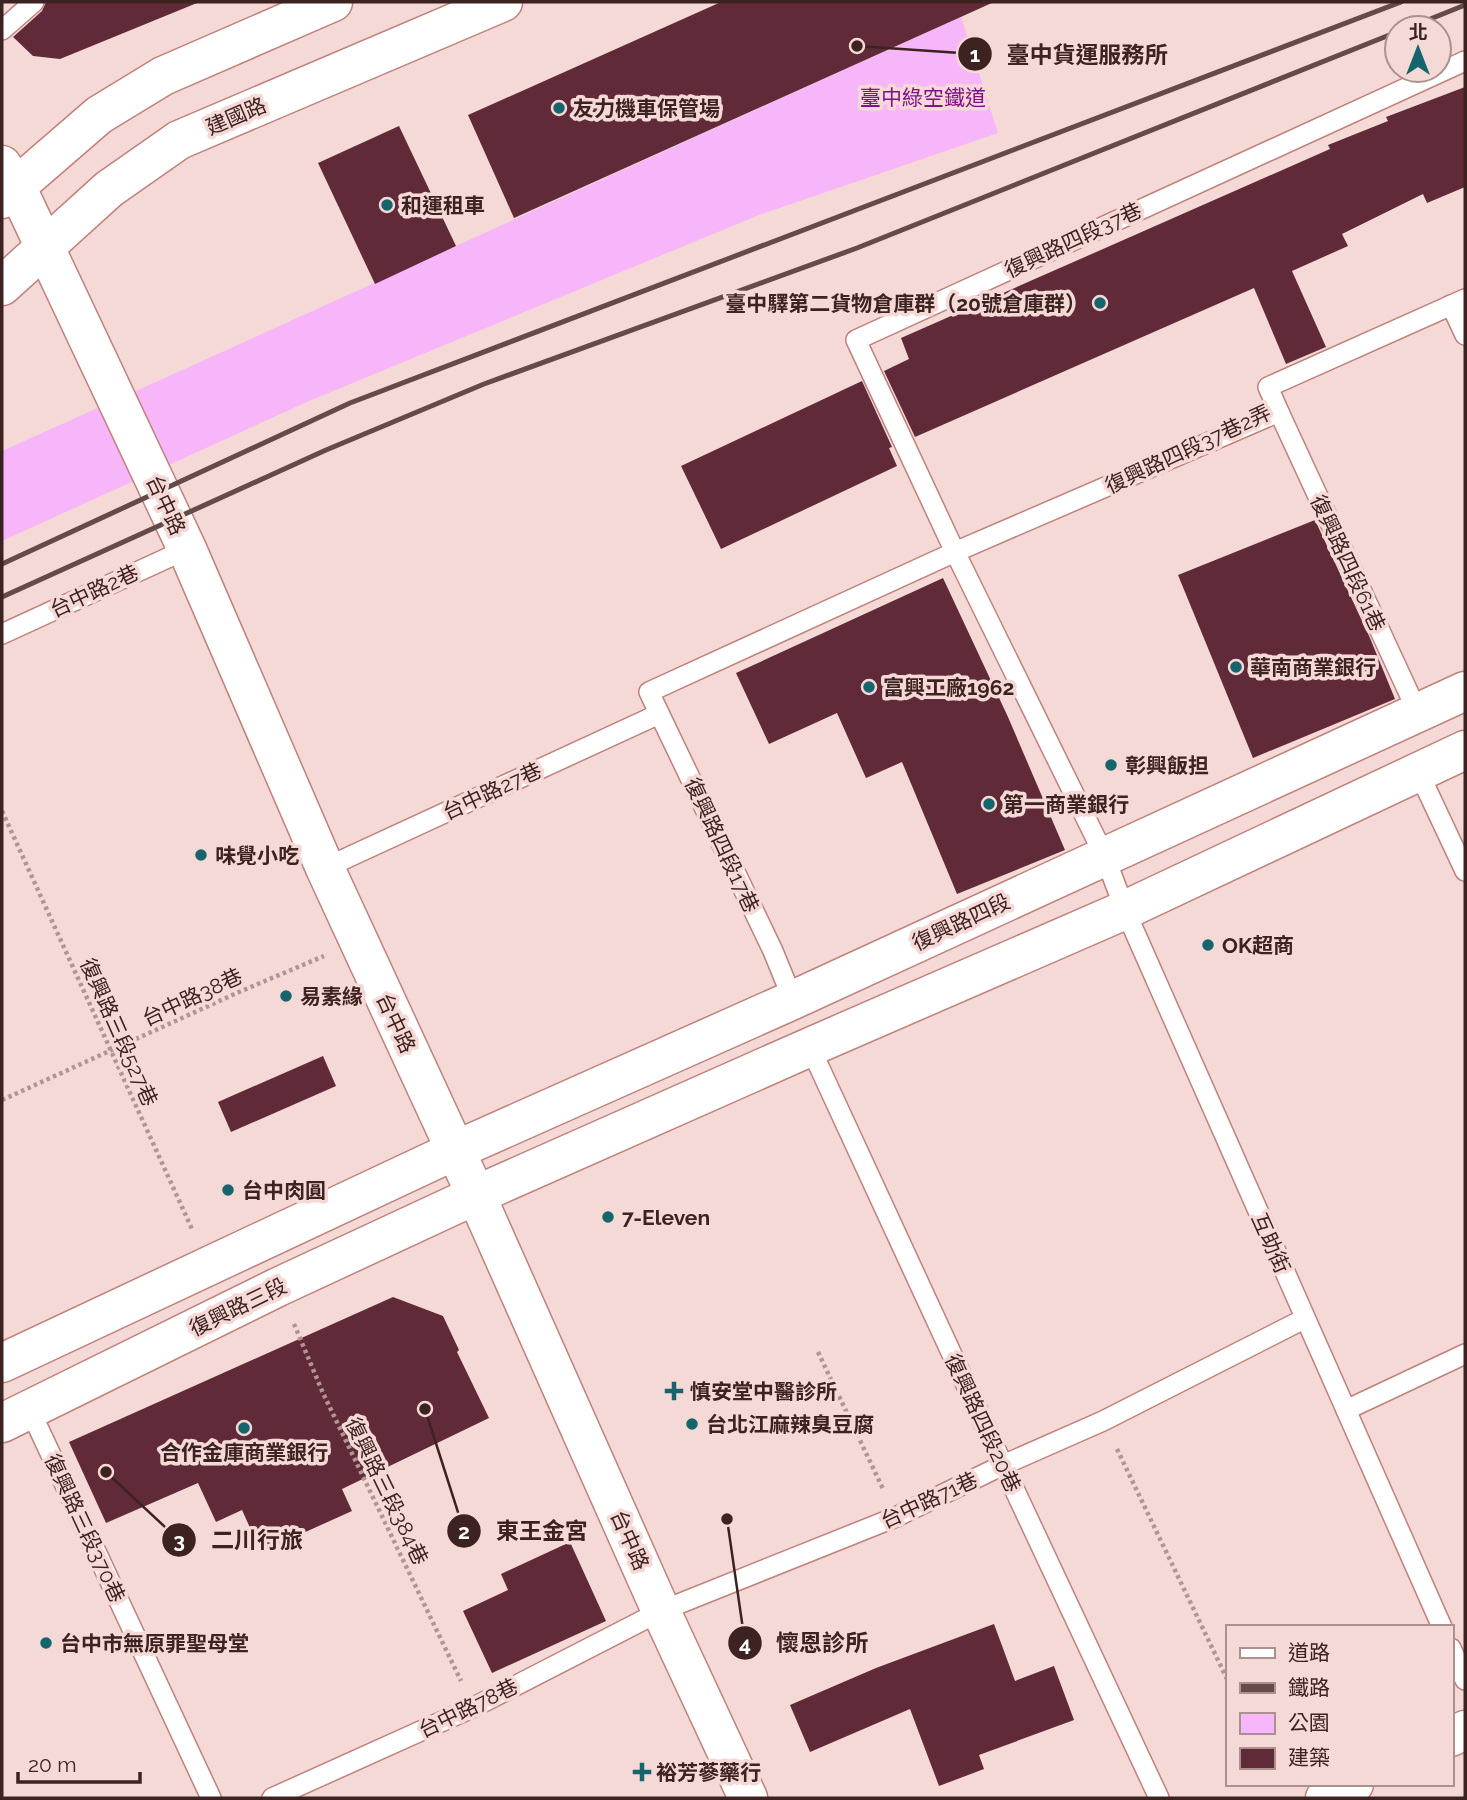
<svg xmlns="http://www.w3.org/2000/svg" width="1467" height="1800" viewBox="0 0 1467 1800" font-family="Raleway,'Noto Sans TC',sans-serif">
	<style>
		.green { fill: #f6b6f9 }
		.building { fill: #602a39 }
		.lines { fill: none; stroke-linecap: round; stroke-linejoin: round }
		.lane-casing { stroke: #c1817b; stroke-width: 22 }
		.street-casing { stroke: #c1817b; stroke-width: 41 }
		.secondary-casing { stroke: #c1817b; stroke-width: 41 }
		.path { stroke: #b09592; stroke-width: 4.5; stroke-dasharray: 3.5 3.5; stroke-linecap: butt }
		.lane { stroke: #fff; stroke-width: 19 }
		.street { stroke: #fff; stroke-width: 38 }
		.secondary { stroke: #fff; stroke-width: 38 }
		.rail { stroke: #644a48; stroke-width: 5 }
		.poi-dot { fill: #16646c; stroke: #f5d9d6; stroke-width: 2.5 }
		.labels { text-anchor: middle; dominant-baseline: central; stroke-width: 7; stroke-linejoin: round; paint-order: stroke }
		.park-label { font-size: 21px; fill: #81118a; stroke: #f5d9d6 }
		.poi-label { font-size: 21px; font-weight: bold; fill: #3c2220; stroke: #f5d9d6; text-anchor: start }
		.street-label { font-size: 21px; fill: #3c2220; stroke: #f5d9d6 }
		.leader { fill: none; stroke: #3c2220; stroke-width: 2.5 }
		.callout-dot { fill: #3c2220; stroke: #f5d9d6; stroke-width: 2.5 }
		.mark-label { font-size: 21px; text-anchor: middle; font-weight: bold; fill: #fff }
		.callout-label { font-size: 23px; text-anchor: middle; font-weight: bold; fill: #3c2220; stroke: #f5d9d6; stroke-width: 7; stroke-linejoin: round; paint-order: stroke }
	</style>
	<rect width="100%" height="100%" fill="#f5d9d6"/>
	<path class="green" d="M961,17l37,116 -239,82 -450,186 -307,140v-90c320,-143 639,-290 959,-434z"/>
	<g class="building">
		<path d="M46,2h151v1l-137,56 -27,-3 -20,-19 29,-26z"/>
		<path d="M721,2h273l-480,216 -46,-103z"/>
		<path d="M1465,87v100l-38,16 -4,-9 -81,40 6,12 -56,25 34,76 -40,17 -32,-76 -339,149 -31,-66 25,-12 -8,-21 429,-189 -2,-4 60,-24 -2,-4z"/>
		<path d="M399,126l57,120 -81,38 -57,-121z"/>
		<path d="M862,381l30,66 -3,1 8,18 -176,83 -40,-83z"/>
		<path d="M1315,520l55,118 25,61 -142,59 -75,-183z"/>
		<path d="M943,578l65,139 57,133 -108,44 -55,-132 -36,16 -29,-65 -68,31 -33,-71z"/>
		<path d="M323,1056l13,30 -105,46 -13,-30z"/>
		<path d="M393,1297l50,19 16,34 -2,2 32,66 -147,71 10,22 -91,41 -19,-42 -26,12 -18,-39 -92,40 -37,-81z"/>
		<path d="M570,1542l36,79 -114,52 -29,-62 45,-21 -7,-16z"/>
		<path d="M994,1624l21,57 39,-15 20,54 -95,35 5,14 -45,17 -29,-77 -100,43 -20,-47 86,-37z"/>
	</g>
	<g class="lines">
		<defs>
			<g id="lane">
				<path d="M2,30l32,-28"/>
				<path d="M1451,305l14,30"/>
				<path d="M1279,412l139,301"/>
				<path d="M2,634l185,-85"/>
				<path d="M1418,771l47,100"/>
				<path d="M325,868l334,-154"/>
				<path d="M793,1000l-20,-49 -124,-259 306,-140 324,-140 -11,-25 197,-88"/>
				<path d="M810,1047l193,418 156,333"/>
				<path d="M30,1410l181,388"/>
				<path d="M1346,1410l119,-56"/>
				<path d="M1442,1627l-317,-717 -20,-53 -150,-305 -99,-212 609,-279"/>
				<path d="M1451,1648l14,32"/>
				<path d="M272,1798l202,-91 187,-96 235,-94 107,-52 100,-44 201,-102"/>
			</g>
			<g id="street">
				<path d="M1451,1737l14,-7"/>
				<path d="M1325,1798l29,-14"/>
			</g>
			<g id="secondary">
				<path d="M2,165l14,21 171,363 138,319 151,327 185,416 87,187"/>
				<path d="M2,199l97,-84 64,-39 170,-74"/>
				<path d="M2,286l107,-97 70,-49 324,-138"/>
				<path d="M2,1363l454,-213 337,-150 672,-309"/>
				<path d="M2,1423l276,-136 198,-92 334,-148 315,-137 340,-160"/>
			</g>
		</defs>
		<use href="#lane" class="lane-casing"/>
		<use href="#street" class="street-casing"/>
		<use href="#secondary" class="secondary-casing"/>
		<g class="path">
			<path d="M2,811l190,418"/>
			<path d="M2,1100l237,-108 85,-36"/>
			<path d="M294,1324l29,69 138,288"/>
			<path d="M818,1352l66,139"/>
			<path d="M1117,1449l110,230"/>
		</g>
		<use href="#lane" class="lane"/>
		<use href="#street" class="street"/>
		<use href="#secondary" class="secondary"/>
		<g class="rail">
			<path d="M1408,28l57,-23"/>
			<path d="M2,564l348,-161 1051,-401"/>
			<path d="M2,597l324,-147 158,-66 373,-136 540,-216"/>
		</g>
	</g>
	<g class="poi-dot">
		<circle cx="559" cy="108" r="7"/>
		<circle cx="387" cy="205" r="7"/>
		<circle cx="1100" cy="303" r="7"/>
		<circle cx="1236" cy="667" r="7"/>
		<circle cx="869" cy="687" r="7"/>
		<circle cx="1111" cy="765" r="7"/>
		<circle cx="989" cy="804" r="7"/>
		<circle cx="201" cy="855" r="7"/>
		<circle cx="1208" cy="945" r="7"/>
		<circle cx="286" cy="996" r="7"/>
		<circle cx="228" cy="1190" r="7"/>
		<circle cx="608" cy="1217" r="7"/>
		<path d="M670.5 1380.5h7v7h7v7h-7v7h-7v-7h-7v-7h7z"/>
		<circle cx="692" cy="1424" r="7"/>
		<circle cx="244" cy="1428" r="7"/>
		<circle cx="46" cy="1643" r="7"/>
		<path d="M638.5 1761.5h7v7h7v7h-7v7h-7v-7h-7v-7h7z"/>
	</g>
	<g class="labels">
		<g class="park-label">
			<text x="923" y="97">臺中綠空鐵道</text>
		</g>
		<g class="poi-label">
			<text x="573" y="108">友力機車保管場</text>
			<text x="401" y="205">和運租車</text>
			<text x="1086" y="303" text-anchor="end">臺中驛第二貨物倉庫群（20號倉庫群）</text>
			<text x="1250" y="667">華南商業銀行</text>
			<text x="883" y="687">富興工廠1962</text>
			<text x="1125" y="765">彰興飯担</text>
			<text x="1003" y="804">第一商業銀行</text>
			<text x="215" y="855">味覺小吃</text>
			<text x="1222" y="945">OK超商</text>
			<text x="300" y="996">易素緣</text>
			<text x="242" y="1190">台中肉圓</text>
			<text x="622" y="1217">7-Eleven</text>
			<text x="690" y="1391">慎安堂中醫診所</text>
			<text x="706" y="1424">台北江麻辣臭豆腐</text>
			<text x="244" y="1452" text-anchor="middle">合作金庫商業銀行</text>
			<text x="60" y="1643">台中市無原罪聖母堂</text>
			<text x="656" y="1772">裕芳蔘藥行</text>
		</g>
		<g class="street-label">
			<text transform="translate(236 116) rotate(-23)">建國路</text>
			<text transform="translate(1073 240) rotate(-25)">復興路四段37巷</text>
			<text transform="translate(1188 449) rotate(-25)">復興路四段37巷2弄</text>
			<text transform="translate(166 505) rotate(65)">台中路</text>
			<text transform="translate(1348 563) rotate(65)">復興路四段61巷</text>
			<text transform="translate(94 591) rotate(-25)">台中路2巷</text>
			<text transform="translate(492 791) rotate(-25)">台中路27巷</text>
			<text transform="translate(722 845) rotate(65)">復興路四段17巷</text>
			<text transform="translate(961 922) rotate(-25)">復興路四段</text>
			<text transform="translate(192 997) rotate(-25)">台中路38巷</text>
			<text transform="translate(396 1023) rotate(65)">台中路</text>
			<text transform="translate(119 1032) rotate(66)">復興路三段527巷</text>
			<text transform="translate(1271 1243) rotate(66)">互助街</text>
			<text transform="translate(238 1307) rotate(-26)">復興路三段</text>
			<text transform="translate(983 1423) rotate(65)">復興路四段20巷</text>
			<text transform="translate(387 1491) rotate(64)">復興路三段384巷</text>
			<text transform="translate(929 1500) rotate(-25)">台中路71巷</text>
			<text transform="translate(85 1528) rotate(65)">復興路三段370巷</text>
			<text transform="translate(630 1540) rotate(66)">台中路</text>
			<text transform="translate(468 1708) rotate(-26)">台中路78巷</text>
		</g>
	</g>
	<path class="leader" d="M857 46L975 54M425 1409L464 1531M106 1472L179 1540M727 1519L745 1643"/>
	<g class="callout-dot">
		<circle cx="857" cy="46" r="7"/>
		<circle cx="425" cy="1409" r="7"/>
		<circle cx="106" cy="1472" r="7"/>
		<circle cx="727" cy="1519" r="7"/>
		<circle cx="975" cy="54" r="18"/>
		<circle cx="464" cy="1531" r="18"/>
		<circle cx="179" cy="1540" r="18"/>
		<circle cx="745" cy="1643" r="18"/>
	</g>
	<g class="mark-label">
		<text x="975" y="62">1</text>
		<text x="464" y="1539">2</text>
		<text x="179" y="1548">3</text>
		<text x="745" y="1651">4</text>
	</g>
	<g class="callout-label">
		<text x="1087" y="63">臺中貨運服務所</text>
		<text x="542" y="1539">東王金宮</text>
		<text x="257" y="1548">二川行旅</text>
		<text x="822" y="1651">懷恩診所</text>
	</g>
	<rect width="1467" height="1800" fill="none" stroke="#3c2220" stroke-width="7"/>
	<rect x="1226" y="1625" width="228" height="161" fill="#f5d9d6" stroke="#ab908d" stroke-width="2"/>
	<rect x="1240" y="1648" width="35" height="10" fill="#ffffff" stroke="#ab908d" stroke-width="2"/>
	<text x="1288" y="1660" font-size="21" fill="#3c2220">道路</text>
	<rect x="1240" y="1683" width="35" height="10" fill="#644a48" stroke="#ab908d" stroke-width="2"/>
	<text x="1288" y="1695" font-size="21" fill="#3c2220">鐵路</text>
	<rect x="1240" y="1713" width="35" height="21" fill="#f6b6f9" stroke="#ab908d" stroke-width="2"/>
	<text x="1288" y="1730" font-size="21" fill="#3c2220">公園</text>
	<rect x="1240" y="1748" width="35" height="21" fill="#602a39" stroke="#ab908d" stroke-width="2"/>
	<text x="1288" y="1765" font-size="21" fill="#3c2220">建築</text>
	<g transform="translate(1418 49)"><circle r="33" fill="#f5d9d6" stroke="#ab908d" stroke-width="2"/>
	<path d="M0-5L12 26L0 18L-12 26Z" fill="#16646c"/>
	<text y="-10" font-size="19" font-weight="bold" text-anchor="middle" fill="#3c2220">北</text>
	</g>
	<path d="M18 1772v10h122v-10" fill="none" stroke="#3c2220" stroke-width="3.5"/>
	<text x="28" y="1772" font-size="21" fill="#3c2220" stroke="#f5d9d6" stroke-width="5" paint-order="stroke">20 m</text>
</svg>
